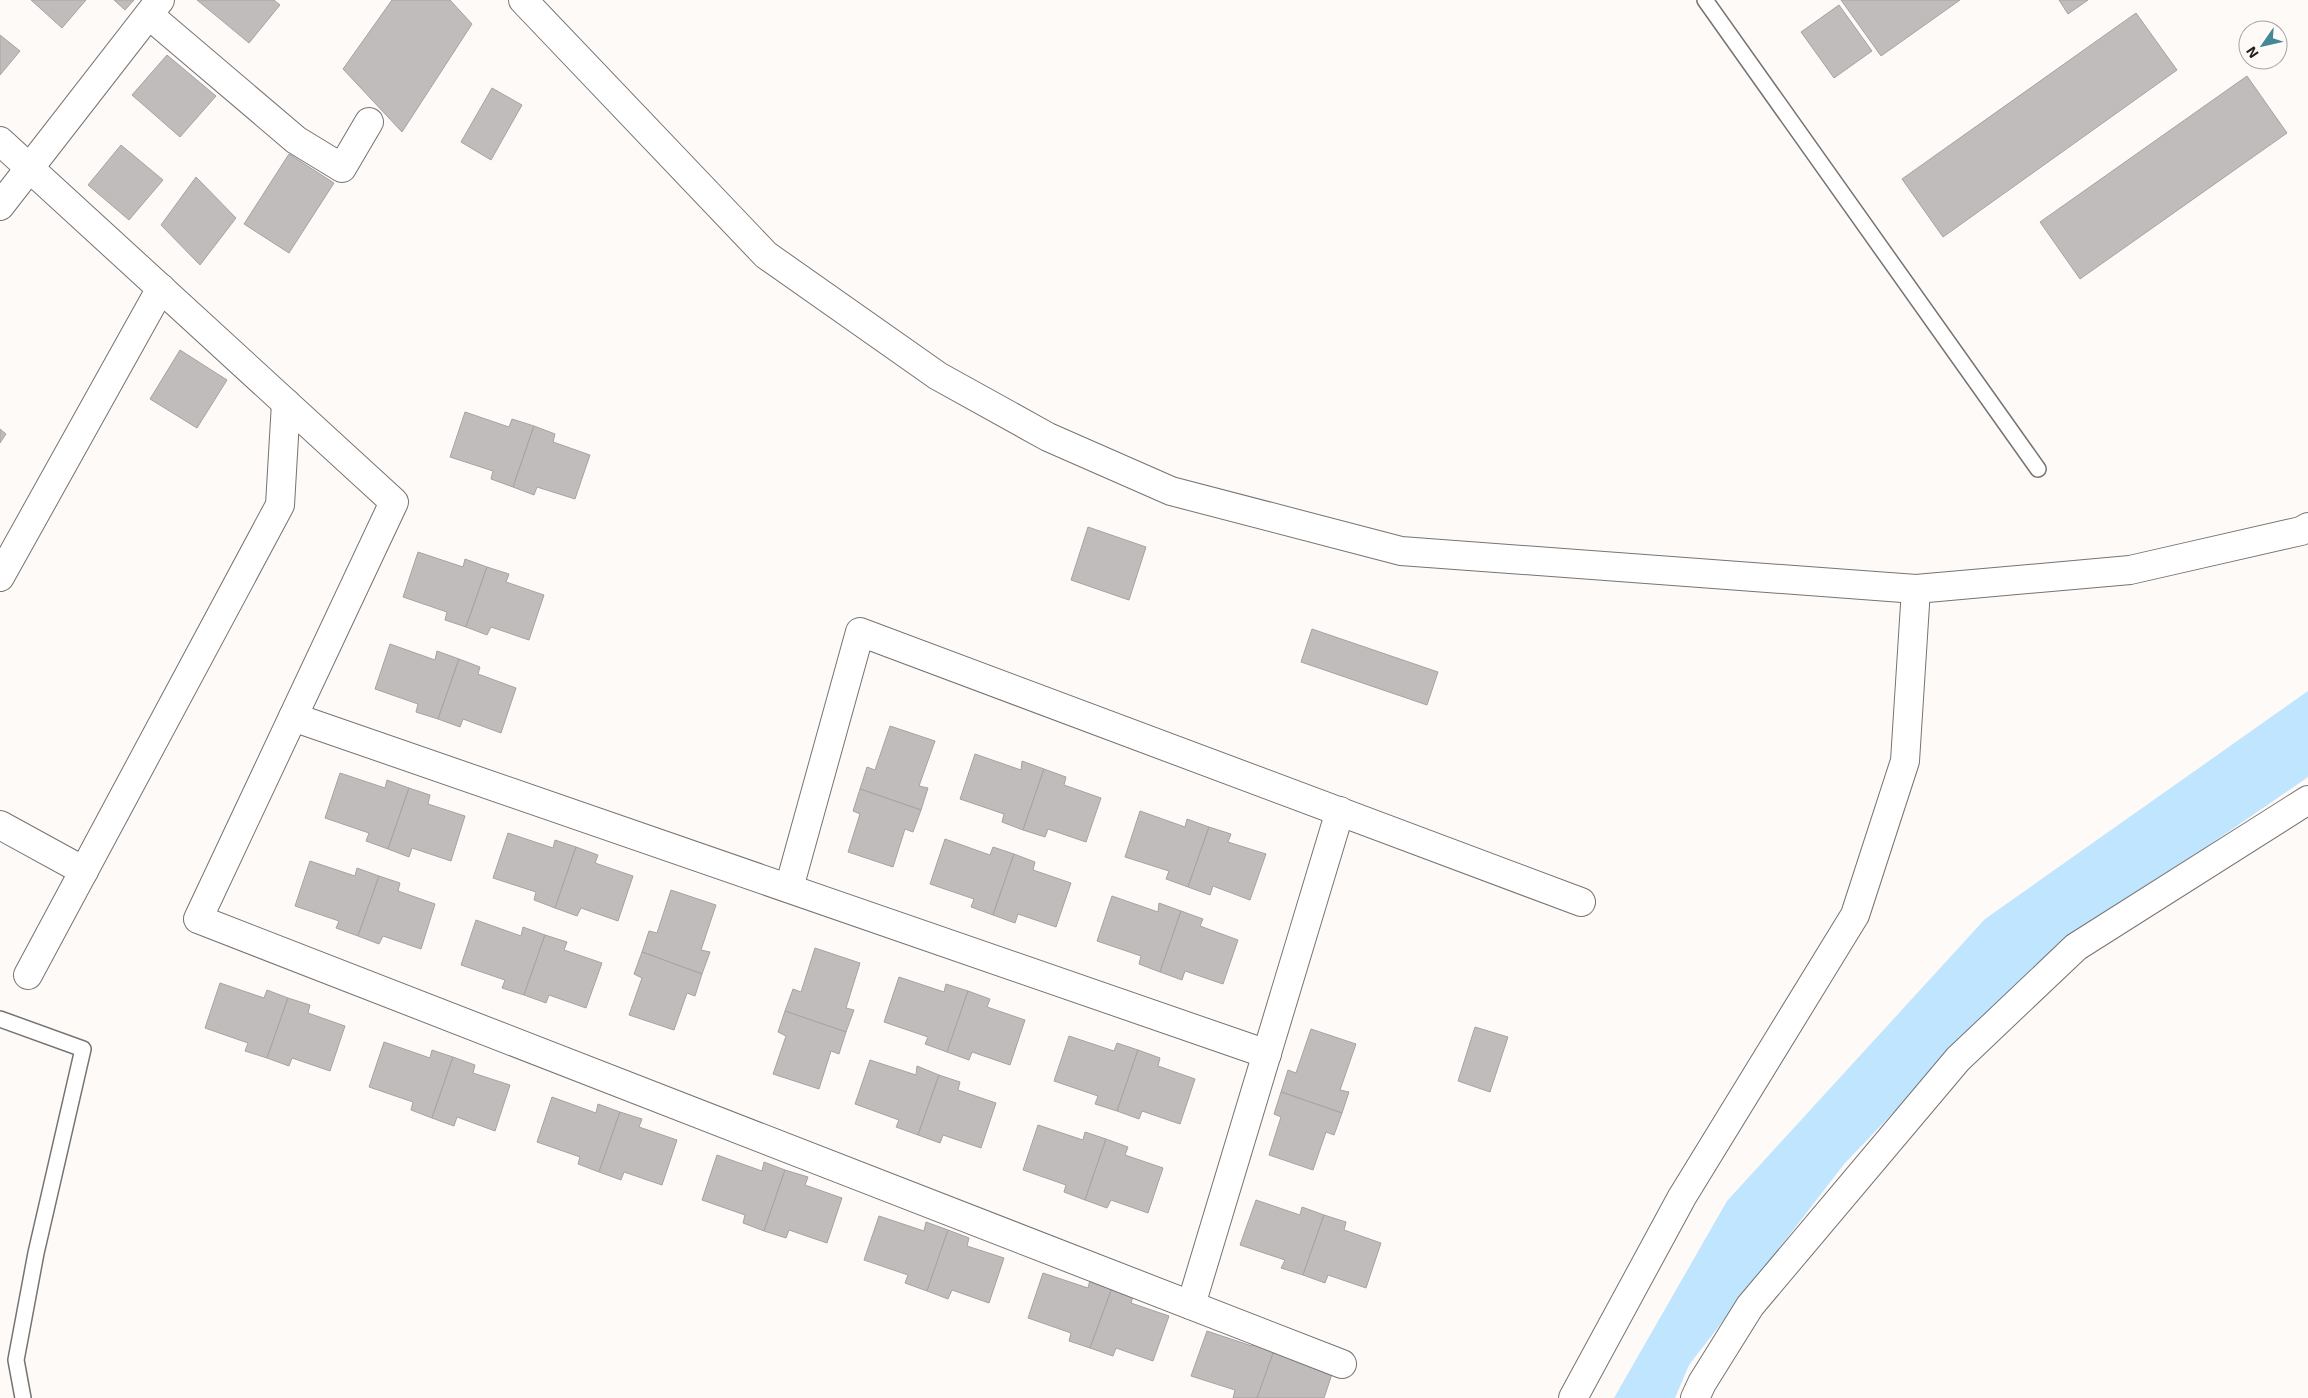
<svg xmlns="http://www.w3.org/2000/svg" width="2308" height="1398" viewBox="0 0 2308 1398" font-family="'Exo 2',sans-serif">
	<style>
		.water { fill: #c0e5fe }
		.building { fill: #c1bcbc; stroke: #a7a3a2 }
		.lines { fill: none; stroke-linecap: round; stroke-linejoin: round }
		.service-casing { stroke: #767371; stroke-width: 18 }
		.minor-casing { stroke: #767371; stroke-width: 30 }
		.tertiary-casing { stroke: #767371; stroke-width: 30 }
		.service { stroke: #fff; stroke-width: 15 }
		.minor { stroke: #fff; stroke-width: 28 }
		.tertiary { stroke: #fff; stroke-width: 28 }
	</style>
	<rect width="100%" height="100%" fill="#fefaf7"/>
	<path class="water" d="M2308,691v86l-272,187 -191,199 -156,202 -14,33h-61l113,-197 258,-282z"/>
	<g class="building">
		<path d="M31,0h55l-24,28z"/>
		<path d="M114,0h20l-9,10z"/>
		<path d="M197,0h77l6,5 -31,38z"/>
		<path d="M392,0h58l22,24 -70,108 -59,-63z"/>
		<path d="M1841,0h119l-79,56z"/>
		<path d="M2059,0h29l-20,14z"/>
		<path d="M1839,5l33,46 -38,27 -33,-46z"/>
		<path d="M2136,13l41,57 -234,167 -41,-58z"/>
		<path d="M0,35l20,16 -20,24z"/>
		<path d="M167,55l49,41 -36,41 -48,-42z"/>
		<path d="M2247,76l40,57 -207,146 -40,-57z"/>
		<path d="M492,88l30,17 -31,55 -30,-18z"/>
		<path d="M121,145l42,35 -34,40 -41,-35z"/>
		<path d="M289,154l45,29 -45,70 -45,-29z"/>
		<path d="M196,177l40,41 -36,47 -39,-40z"/>
		<path d="M180,350l47,30 -30,48 -47,-29z"/>
		<path d="M465,412l44,15 3,-8 22,7 -21,61 -22,-8 2,-8 -43,-14z"/>
		<path d="M534,426l21,8 -2,8 37,13 -15,44 -38,-12 -3,8 -21,-8z"/>
		<path d="M0,429l6,5 -6,9z"/>
		<path d="M1088,527l58,20 -17,53 -58,-20z"/>
		<path d="M418,552l45,15 2,-8 22,8 -21,60 -21,-7 2,-8 -44,-15z"/>
		<path d="M487,567l22,7 -3,8 38,13 -15,45 -38,-13 -4,8 -21,-8z"/>
		<path d="M1312,629l126,43 -11,33 -126,-43z"/>
		<path d="M390,644l45,16 2,-9 22,8 -21,60 -22,-7 2,-8 -43,-15z"/>
		<path d="M459,659l21,8 -2,7 38,14 -15,45 -38,-14 -3,8 -22,-8z"/>
		<path d="M890,726l45,15 -16,45 9,2 -7,22 -61,-21 7,-22 8,3z"/>
		<path d="M975,754l46,16 1,-9 22,8 -21,61 -21,-8 2,-8 -44,-15z"/>
		<path d="M1044,769l22,8 -2,8 37,13 -15,44 -38,-13 -3,8 -22,-7z"/>
		<path d="M340,773l45,15 2,-8 22,8 -21,61 -22,-8 3,-8 -44,-15z"/>
		<path d="M409,788l21,7 -2,9 37,12 -14,45 -39,-13 -3,9 -21,-8z"/>
		<path d="M860,789l61,21 -8,22 -8,-3 -12,38 -45,-15 12,-38 -7,-3z"/>
		<path d="M1140,811l45,16 2,-8 22,8 -21,60 -22,-8 3,-8 -44,-14z"/>
		<path d="M1209,827l22,7 -3,8 38,12 -16,46 -37,-14 -3,9 -22,-8z"/>
		<path d="M508,833l45,15 2,-8 21,7 -21,61 -21,-8 2,-8 -43,-14z"/>
		<path d="M945,839l45,16 3,-8 21,7 -21,61 -22,-8 3,-8 -44,-15z"/>
		<path d="M576,847l22,8 -3,8 38,13 -15,45 -37,-13 -4,8 -22,-8z"/>
		<path d="M1014,854l21,8 -2,8 38,13 -15,44 -38,-13 -3,9 -22,-8z"/>
		<path d="M310,861l45,15 2,-8 22,8 -21,60 -22,-8 3,-7 -44,-15z"/>
		<path d="M379,876l21,7 -2,8 37,13 -14,45 -38,-13 -4,8 -21,-8z"/>
		<path d="M671,890l45,15 -15,45 9,2 -8,22 -60,-22 7,-21 8,2z"/>
		<path d="M1112,896l46,16 1,-9 22,8 -21,61 -21,-8 2,-8 -44,-15z"/>
		<path d="M1181,911l22,8 -3,7 38,14 -15,44 -38,-13 -3,9 -22,-8z"/>
		<path d="M476,920l45,16 2,-9 22,8 -21,60 -22,-7 3,-8 -44,-15z"/>
		<path d="M545,935l22,7 -3,8 38,13 -16,45 -37,-13 -3,8 -22,-8z"/>
		<path d="M815,948l45,15 -14,45 8,2 -8,22 -61,-21 8,-22 8,3z"/>
		<path d="M642,952l60,22 -7,22 -8,-3 -13,37 -45,-15 13,-37 -8,-4z"/>
		<path d="M899,977l45,15 2,-8 22,7 -21,61 -22,-8 3,-7 -44,-15z"/>
		<path d="M220,983l44,15 3,-8 21,8 -21,60 -22,-7 3,-8 -43,-15z"/>
		<path d="M968,991l22,8 -3,8 38,13 -15,45 -38,-13 -3,8 -22,-8z"/>
		<path d="M288,998l22,7 -2,8 37,13 -15,45 -38,-13 -3,8 -22,-8z"/>
		<path d="M785,1011l61,21 -7,22 -8,-3 -12,38 -46,-15 13,-38 -8,-4z"/>
		<path d="M1475,1027l33,10 -18,55 -32,-11z"/>
		<path d="M1311,1029l45,15 -16,46 9,2 -7,21 -61,-21 7,-22 8,3z"/>
		<path d="M1069,1036l45,15 3,-8 21,7 -21,61 -22,-7 3,-8 -44,-15z"/>
		<path d="M384,1042l46,16 2,-8 21,7 -21,61 -21,-8 2,-8 -44,-15z"/>
		<path d="M1138,1050l22,8 -2,8 37,13 -15,45 -38,-13 -3,8 -22,-8z"/>
		<path d="M453,1057l22,8 -2,8 37,12 -15,46 -38,-14 -3,9 -22,-8z"/>
		<path d="M870,1060l46,15 1,-9 22,9 -21,60 -22,-8 3,-7 -44,-16z"/>
		<path d="M939,1075l21,7 -2,8 38,13 -15,45 -38,-13 -3,8 -22,-8z"/>
		<path d="M1281,1092l61,21 -8,22 -8,-3 -13,38 -44,-15 12,-38 -7,-3z"/>
		<path d="M552,1097l44,16 2,-9 22,8 -21,60 -21,-8 2,-7 -43,-15z"/>
		<path d="M620,1112l22,7 -3,8 38,13 -15,45 -38,-13 -3,8 -22,-8z"/>
		<path d="M1038,1125l45,15 2,-8 21,7 -21,61 -21,-8 2,-7 -43,-15z"/>
		<path d="M1106,1139l22,8 -3,8 38,13 -15,45 -37,-13 -4,8 -22,-8z"/>
		<path d="M717,1155l45,16 2,-9 21,8 -21,61 -21,-8 2,-8 -43,-15z"/>
		<path d="M785,1170l23,7 -3,8 37,13 -15,45 -38,-13 -3,8 -22,-7z"/>
		<path d="M1256,1200l44,15 2,-8 22,8 -21,60 -22,-7 4,-8 -45,-15z"/>
		<path d="M1324,1215l22,7 -2,8 37,13 -15,45 -38,-13 -3,8 -22,-8z"/>
		<path d="M879,1216l45,15 2,-9 22,8 -21,61 -22,-8 3,-8 -44,-15z"/>
		<path d="M948,1230l21,8 -2,8 37,12 -15,45 -37,-13 -4,9 -21,-8z"/>
		<path d="M1043,1273l45,15 2,-8 22,8 -22,60 -21,-7 2,-8 -43,-15z"/>
		<path d="M1112,1288l21,8 -2,7 38,13 -16,45 -37,-13 -3,8 -23,-8z"/>
		<path d="M1207,1331l45,15 2,-8 22,7 -19,53h-24l2,-8 -44,-14z"/>
		<path d="M1276,1345l21,8 -2,8 37,13 -8,24h-67z"/>
	</g>
	<g class="lines">
		<defs>
			<g id="service">
				<path d="M1705,0l333,469"/>
				<path d="M0,1019l83,30 -47,204 -20,107 7,38"/>
			</g>
			<g id="minor">
				<path d="M149,15l147,125 46,28 27,-46"/>
				<path d="M0,141l394,361 -196,417 1144,445"/>
				<path d="M0,206l160,-206"/>
				<path d="M0,577l161,-289"/>
				<path d="M293,717l974,337"/>
				<path d="M0,825l84,46"/>
				<path d="M789,888l71,-256 721,270"/>
				<path d="M28,975l252,-470 6,-102"/>
				<path d="M1191,1305l149,-494"/>
			</g>
			<g id="tertiary">
				<path d="M523,0l243,255 172,121 110,61 123,54 230,60 515,38 214,-19 171,-39 7,-4"/>
				<path d="M1573,1398l109,-201 173,-282 50,-154 11,-172"/>
				<path d="M1695,1398l7,-15 48,-77 208,-247 118,-112 232,-147"/>
			</g>
		</defs>
		<use href="#service" class="service-casing"/>
		<use href="#minor" class="minor-casing"/>
		<use href="#tertiary" class="tertiary-casing"/>
		<use href="#service" class="service"/>
		<use href="#minor" class="minor"/>
		<use href="#tertiary" class="tertiary"/>
	</g>
	<g transform="translate(2263 45) rotate(236)"><circle r="24" fill="#fefaf7" stroke="#a6a3a1"/>
	<path d="M0-4L9 19L0 12L-9 19Z" fill="#438895"/>
	<text y="-8" font-size="14" font-weight="bold" text-anchor="middle" fill="#21201f">N</text>
	</g>
</svg>
